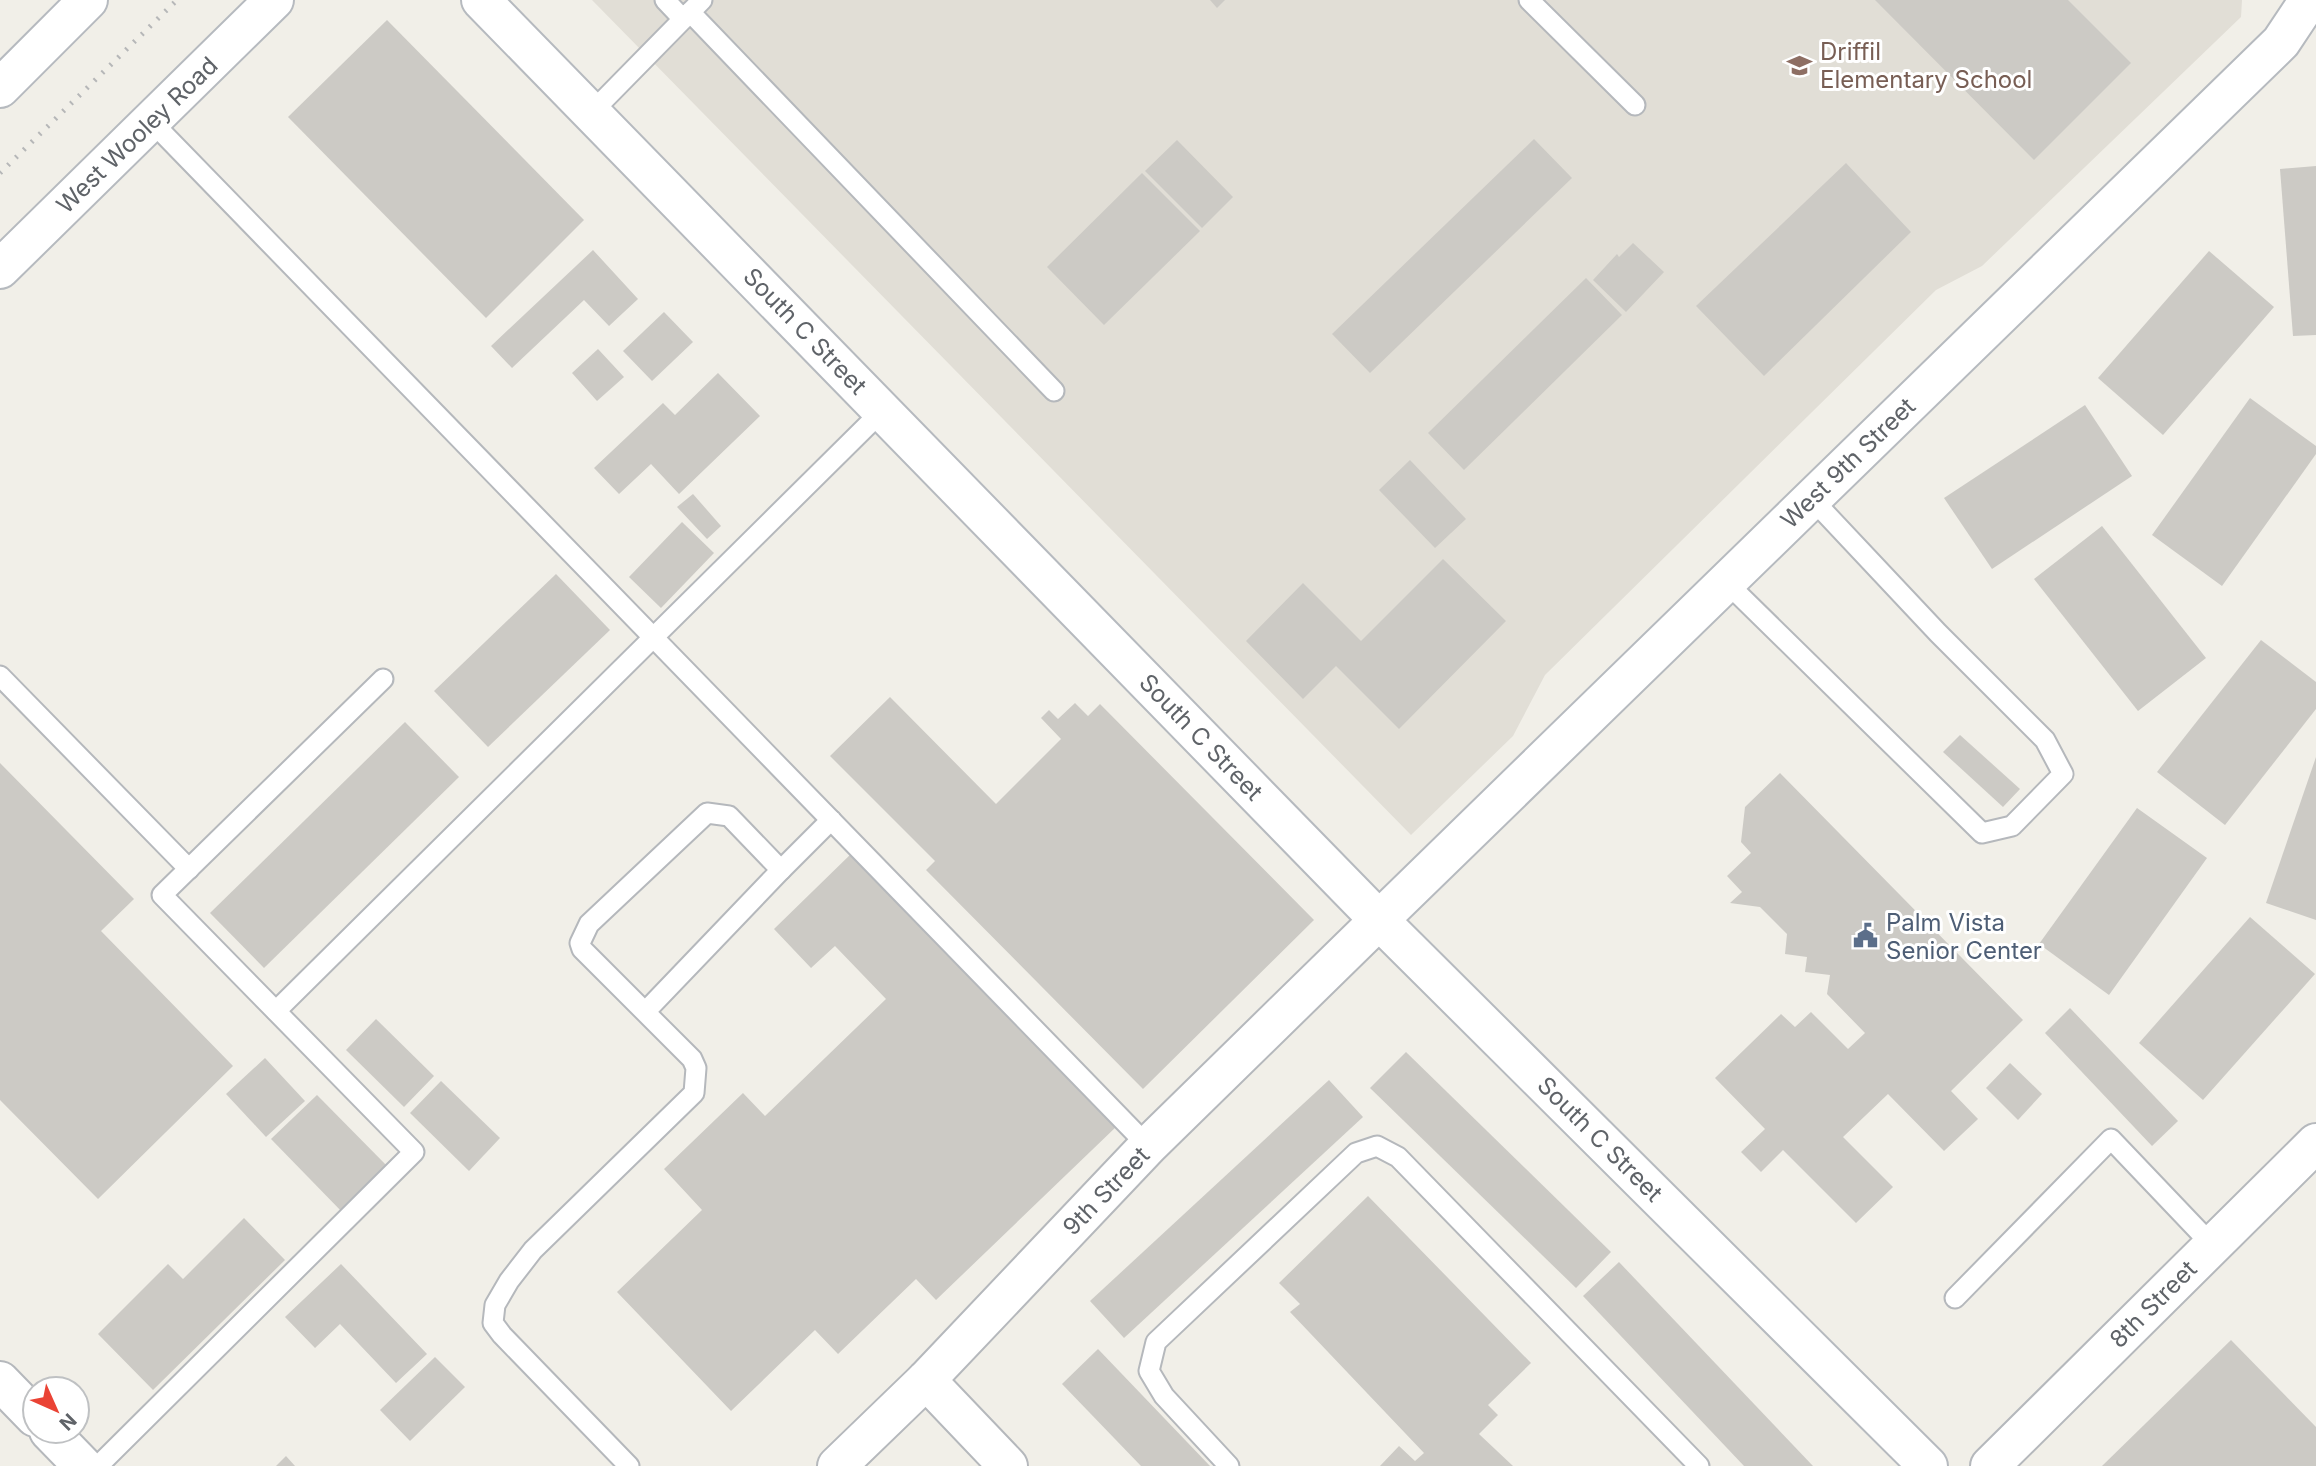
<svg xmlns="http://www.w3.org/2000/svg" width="2316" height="1466" viewBox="0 0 2316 1466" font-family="Inter,sans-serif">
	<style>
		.education { fill: #e1ded6 }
		.building { fill: #cccac5 }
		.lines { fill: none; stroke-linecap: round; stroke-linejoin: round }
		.lane-casing { stroke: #b5b8bc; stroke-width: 23 }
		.street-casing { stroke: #b5b8bc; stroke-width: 42 }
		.secondary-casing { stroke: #b6babf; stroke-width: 42 }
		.lane { stroke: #fff; stroke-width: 19 }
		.street { stroke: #fff; stroke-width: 38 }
		.secondary { stroke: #fff; stroke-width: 38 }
		.rail { stroke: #b6b7b8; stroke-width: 5; stroke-dasharray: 2 9; stroke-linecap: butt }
		.labels { text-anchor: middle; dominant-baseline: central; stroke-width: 6; stroke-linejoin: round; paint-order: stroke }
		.education-label { font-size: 24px; fill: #785e54; stroke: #fff; text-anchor: start }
		.street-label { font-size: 24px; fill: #5f6368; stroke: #fff }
		.service-label { font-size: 24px; fill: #4e5e75; stroke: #fff; text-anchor: start }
	</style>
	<rect width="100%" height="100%" fill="#f1efe8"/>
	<path class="education" d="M592,0h1650l-1,17 -259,249 -46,24 -391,385 -32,61 -102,99z"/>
	<g class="building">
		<path d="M1210,0h15l-8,8z"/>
		<path d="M1875,0h193l63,63 -97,97z"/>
		<path d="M387,20l197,200 -98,98 -198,-201z"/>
		<path d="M1534,139l38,39 -202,195 -38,-39z"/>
		<path d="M1177,140l56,57 -31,31 -57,-57z"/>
		<path d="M1846,163l65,69 -147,144 -68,-70z"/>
		<path d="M2316,166v169l-23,1 -13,-167z"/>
		<path d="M1142,173l58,58 -96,94 -57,-58z"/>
		<path d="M1633,243l31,29 -38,40 -33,-32 24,-26 2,3z"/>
		<path d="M593,250l45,49 -29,27 -25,-26 -72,68 -21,-22z"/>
		<path d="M2209,251l65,56 -111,128 -65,-57z"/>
		<path d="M1586,278l36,37 -158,155 -36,-37z"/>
		<path d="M664,312l29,30 -41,39 -29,-30z"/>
		<path d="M598,349l26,28 -27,24 -25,-28z"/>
		<path d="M718,373l42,43 -81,78 -28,-30 -32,30 -25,-26 69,-65 12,12z"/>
		<path d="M2250,398l66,48v8l-94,132 -70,-51z"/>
		<path d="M2085,405l47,71 -140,93 -48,-71z"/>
		<path d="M1410,460l56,59 -31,29 -56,-58z"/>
		<path d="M693,494l28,32 -14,13 -30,-32z"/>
		<path d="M682,522l32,31 -53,55 -32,-31z"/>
		<path d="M2102,526l104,132 -68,53 -104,-132z"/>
		<path d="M1443,559l63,62 -107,108 -63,-63 -33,33 -57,-58 57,-58 58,58z"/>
		<path d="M556,574l54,56 -122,117 -54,-56z"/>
		<path d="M2261,640l55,42v27l-91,116 -68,-53z"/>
		<path d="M890,697l106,107 65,-65 -20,-21 8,-8 9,9 17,-16 13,13 12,-12 214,216 -171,169 -217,-219 9,-9 -105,-105z"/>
		<path d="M405,722l54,55 -195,191 -54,-55z"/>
		<path d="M1960,735l60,54 -17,18 -60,-55z"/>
		<path d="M2316,757v163l-50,-17z"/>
		<path d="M0,763l134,136 -33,32 132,135 -135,133 -98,-99z"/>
		<path d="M1780,773l243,247 -72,71 27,28 -34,32 -56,-57 -45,43 50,50 -37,36 -73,-73 -22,22 -20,-20 24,-23 -50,-51 66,-64 14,13 16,-15 37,37 17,-16 -38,-39 3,-19 -25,-3 2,-15 -22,-3 2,-20 -27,-27 -30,-4 12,-11 -15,-16 24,-23 -10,-11 4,-35z"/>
		<path d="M2137,808l70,50 -98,137 -70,-51z"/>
		<path d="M854,851l263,275 -181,174 -20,-21 -78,75 -23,-24 -84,81 -114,-119 85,-82 -38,-41 79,-76 22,23 121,-117 -51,-53 -24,22 -37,-39z"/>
		<path d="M2250,917l65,57 -112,126 -64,-57z"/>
		<path d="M2070,1008l108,113 -26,25 -107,-113z"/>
		<path d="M376,1019l58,57 -30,31 -58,-57z"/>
		<path d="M1406,1052l205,200 -35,36 -206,-200z"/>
		<path d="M265,1058l40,43 -39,36 -40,-43z"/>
		<path d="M2010,1063l32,31 -24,26 -32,-32z"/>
		<path d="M1329,1080l34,37 -239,221 -34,-37z"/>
		<path d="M441,1081l59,57 -31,33 -59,-58z"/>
		<path d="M317,1095l74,75 -46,45 -74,-76z"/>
		<path d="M1368,1196l163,167 -43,42 10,10 -19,19 34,32h-133l19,-20 16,15 9,-8 -134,-141 10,-8 -21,-21z"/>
		<path d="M244,1218l41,42 -132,130 -55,-56 70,-70 15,15z"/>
		<path d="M1619,1262l194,204h-69l-161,-170z"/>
		<path d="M341,1264l86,90 -31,29 -56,-59 -25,24 -30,-31z"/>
		<path d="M2231,1340l85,87v39h-214z"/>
		<path d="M1098,1349l112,117h-69l-79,-82z"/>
		<path d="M435,1357l30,30 -55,54 -30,-31z"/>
		<path d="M286,1456l9,10h-19z"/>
	</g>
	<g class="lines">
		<defs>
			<g id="lane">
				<path d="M665,0l18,19"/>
				<path d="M1529,0l106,105"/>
				<path d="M690,12l364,379"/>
				<path d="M591,113l111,-113"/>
				<path d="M151,121l997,1025"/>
				<path d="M1726,582l256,251 30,-7 51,-52 -18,-34 -107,-107 -126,-134"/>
				<path d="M0,676l189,193"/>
				<path d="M781,870l50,-50"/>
				<path d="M276,1011l606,-600"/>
				<path d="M1955,1298l156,-159 101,106"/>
				<path d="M98,1466l316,-314 -252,-257 221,-216"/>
				<path d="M629,1466l-127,-131 -9,-12 2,-18 14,-24 24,-31 161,-157 2,-25 -4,-9 -110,-110 -2,-6 9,-19 118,-111 22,3 52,54 -136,142"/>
				<path d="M1229,1466l-65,-70 -15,-25 7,-29 200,-189 21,-7 21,11 301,309"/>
			</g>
			<g id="street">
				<path d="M926,1380l82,86"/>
				<path d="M0,1381l35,36"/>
				<path d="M49,1431l34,35"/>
				<path d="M837,1466l89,-86 222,-234 231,-226"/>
				<path d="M1990,1466l326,-323"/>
			</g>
			<g id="secondary">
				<path d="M481,0l898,920 549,546"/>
				<path d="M0,88l88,-88"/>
				<path d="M0,269l274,-269"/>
				<path d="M1379,920l902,-878 28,-42"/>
			</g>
		</defs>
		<use href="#lane" class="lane-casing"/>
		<use href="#street" class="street-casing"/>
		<use href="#secondary" class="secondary-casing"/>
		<use href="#lane" class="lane"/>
		<use href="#street" class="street"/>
		<use href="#secondary" class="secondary"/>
		<path class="rail" d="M0,173l177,-173"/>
	</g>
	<defs>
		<symbol id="school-bare" viewBox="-9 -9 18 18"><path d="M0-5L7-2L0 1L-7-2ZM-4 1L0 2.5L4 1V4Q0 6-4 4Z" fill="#8d6e63" stroke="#fff" stroke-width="2.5" paint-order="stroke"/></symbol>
		<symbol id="civic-bare" viewBox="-9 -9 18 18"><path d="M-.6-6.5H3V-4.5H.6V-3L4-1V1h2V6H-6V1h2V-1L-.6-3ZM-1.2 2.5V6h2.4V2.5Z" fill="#5c6f8a" stroke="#fff" stroke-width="2.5" paint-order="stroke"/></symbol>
	</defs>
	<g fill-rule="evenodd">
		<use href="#school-bare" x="1782" y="48" width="35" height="35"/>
		<use href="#civic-bare" x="1848" y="918" width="35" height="35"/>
	</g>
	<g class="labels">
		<g class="education-label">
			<text x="1820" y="51">Driffil<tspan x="1820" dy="28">Elementary School</tspan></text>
		</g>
		<g class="street-label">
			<text transform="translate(137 135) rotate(-44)">West Wooley Road</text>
			<text transform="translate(805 331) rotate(46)">South C Street</text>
			<text transform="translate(1848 463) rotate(-44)">West 9th Street</text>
			<text transform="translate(1201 737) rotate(46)">South C Street</text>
			<text transform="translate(1600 1139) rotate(45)">South C Street</text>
			<text transform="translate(1106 1191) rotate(-46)">9th Street</text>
			<text transform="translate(2153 1304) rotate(-45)">8th Street</text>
		</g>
		<g class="service-label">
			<text x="1886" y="922">Palm Vista<tspan x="1886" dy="28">Senior Center</tspan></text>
		</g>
	</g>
	<g transform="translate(56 1410) rotate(135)"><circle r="33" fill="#ffffff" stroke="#bfc1c3" stroke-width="2"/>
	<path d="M0-5L12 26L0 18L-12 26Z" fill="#ea4335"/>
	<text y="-10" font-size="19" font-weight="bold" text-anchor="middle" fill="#5f6368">N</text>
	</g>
</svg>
